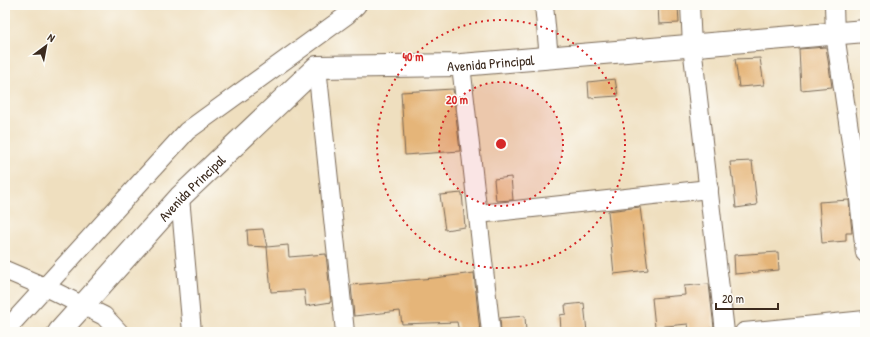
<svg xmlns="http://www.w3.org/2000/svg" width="870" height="337" viewBox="0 0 870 337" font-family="'Patrick Hand',sans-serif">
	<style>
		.building { fill: #e5b579 }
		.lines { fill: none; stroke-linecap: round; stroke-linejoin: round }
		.street-casing { stroke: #7a6956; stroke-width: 20 }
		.secondary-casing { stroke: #7a6956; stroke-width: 24 }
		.street { stroke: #fff; stroke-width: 18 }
		.secondary { stroke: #fff; stroke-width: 22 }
		.ring { fill: none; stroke: #d62828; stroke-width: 2; stroke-dasharray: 2 4 }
		.labels { text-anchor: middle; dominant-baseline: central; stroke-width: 3; stroke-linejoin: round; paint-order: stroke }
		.street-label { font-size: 14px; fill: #3b2a1e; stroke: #fdfcf7 }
		.centre { fill: #d62828; stroke: #fdfcf7; stroke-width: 2 }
		.ring-label { font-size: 12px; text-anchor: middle; font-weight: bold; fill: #d62828; stroke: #fdfcf7; stroke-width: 3; stroke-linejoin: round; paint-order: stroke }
	</style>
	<rect width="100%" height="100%" fill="#fdfcf7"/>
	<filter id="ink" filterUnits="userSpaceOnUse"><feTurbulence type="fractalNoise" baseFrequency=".025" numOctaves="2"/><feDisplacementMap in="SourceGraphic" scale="8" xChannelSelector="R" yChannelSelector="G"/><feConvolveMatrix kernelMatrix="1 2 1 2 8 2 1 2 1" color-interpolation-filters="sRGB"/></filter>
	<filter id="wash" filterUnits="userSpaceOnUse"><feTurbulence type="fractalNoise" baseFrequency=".012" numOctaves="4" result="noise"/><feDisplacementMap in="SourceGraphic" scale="16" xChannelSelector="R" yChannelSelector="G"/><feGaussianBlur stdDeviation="0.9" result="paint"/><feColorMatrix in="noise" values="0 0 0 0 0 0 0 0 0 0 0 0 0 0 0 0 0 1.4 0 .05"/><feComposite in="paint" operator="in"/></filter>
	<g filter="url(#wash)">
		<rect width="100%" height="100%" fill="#efdfbf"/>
		<g id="blocks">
			<g class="building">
				<path d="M658,5h20l1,18 -20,1z"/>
				<path d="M826,47l6,40 -31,3 -2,-41z"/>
				<path d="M760,58l4,27 -25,2 -4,-28z"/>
				<path d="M615,79l3,17 -29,2 -1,-16z"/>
				<path d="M453,89l7,62 -55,4 -4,-63z"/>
				<path d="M752,161l5,44 -21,3 -3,-31h-1l-2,-15z"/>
				<path d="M511,177l2,23 -17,1 -2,-22z"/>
				<path d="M462,193l3,34 -20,3 -5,-35z"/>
				<path d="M849,200l3,33h-6v8l-24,2 -3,-41z"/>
				<path d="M640,207l8,63 -34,4 -6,-63z"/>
				<path d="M263,229l4,18 -19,-1 -1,-16z"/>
				<path d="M288,245l1,12 37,-3 5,48 -25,4 -2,-16 -33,2 -4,-45z"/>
				<path d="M778,252l1,18 -44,4 -1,-19z"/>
				<path d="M474,273l6,59h-21l-2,-10 -55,2 -2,-13 -46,5 -3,-31 83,-7z"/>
				<path d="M709,284l5,44 -25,2 -1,-6 -33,3 -3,-29 33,-3 -1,-9z"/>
				<path d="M584,303l3,29 -26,-1 -1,-16 6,-1 -1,-9z"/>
				<path d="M525,316l1,16h-25l-1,-14z"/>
			</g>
		</g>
	</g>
	<g filter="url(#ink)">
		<use href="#blocks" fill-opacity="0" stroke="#7a6956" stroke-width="1"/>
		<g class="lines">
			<defs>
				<g id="street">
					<path d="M544,5l5,53"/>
					<path d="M690,5l2,41 33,286"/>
					<path d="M834,5l1,29 23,156 7,63"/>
					<path d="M461,65l30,267"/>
					<path d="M317,67l28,265"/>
					<path d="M180,197l12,135"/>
					<path d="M478,214l231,-25"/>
					<path d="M5,270l40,17 59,29 15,16"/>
					<path d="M5,331l182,-200 160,-116 10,-10"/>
					<path d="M744,332l121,-12"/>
				</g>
				<g id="secondary">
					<path id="s1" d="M59,332l121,-135 137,-130 144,-2 404,-34"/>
				</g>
			</defs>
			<use href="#street" class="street-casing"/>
			<use href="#secondary" class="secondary-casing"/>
			<use href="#street" class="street"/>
			<use href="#secondary" class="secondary"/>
		</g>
	</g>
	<circle cx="501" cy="144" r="62" fill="#d62828" fill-opacity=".12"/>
	<g class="ring">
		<circle cx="501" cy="144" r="62"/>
		<circle cx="501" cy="144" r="124"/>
	</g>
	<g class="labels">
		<g class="street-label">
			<text stroke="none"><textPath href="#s1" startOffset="544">Avenida Principal</textPath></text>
			<text stroke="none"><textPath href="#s1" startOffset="196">Avenida Principal</textPath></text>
		</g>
	</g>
	<circle cx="501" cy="144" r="6" class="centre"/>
	<g class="ring-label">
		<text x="413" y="61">40 m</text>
		<text x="457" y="104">20 m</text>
	</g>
	<rect width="870" height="337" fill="none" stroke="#fdfcf7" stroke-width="20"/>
	<g transform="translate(46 46) rotate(32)" stroke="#fdfcf7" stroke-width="3" paint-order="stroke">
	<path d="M0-3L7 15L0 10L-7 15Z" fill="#3b2a1e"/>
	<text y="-6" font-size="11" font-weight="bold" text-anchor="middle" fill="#3b2a1e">N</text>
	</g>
	<path d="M716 303v6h62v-6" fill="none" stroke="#3b2a1e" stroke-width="2"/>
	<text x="722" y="303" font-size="12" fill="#3b2a1e" stroke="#fdfcf7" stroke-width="3" paint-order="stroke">20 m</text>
</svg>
